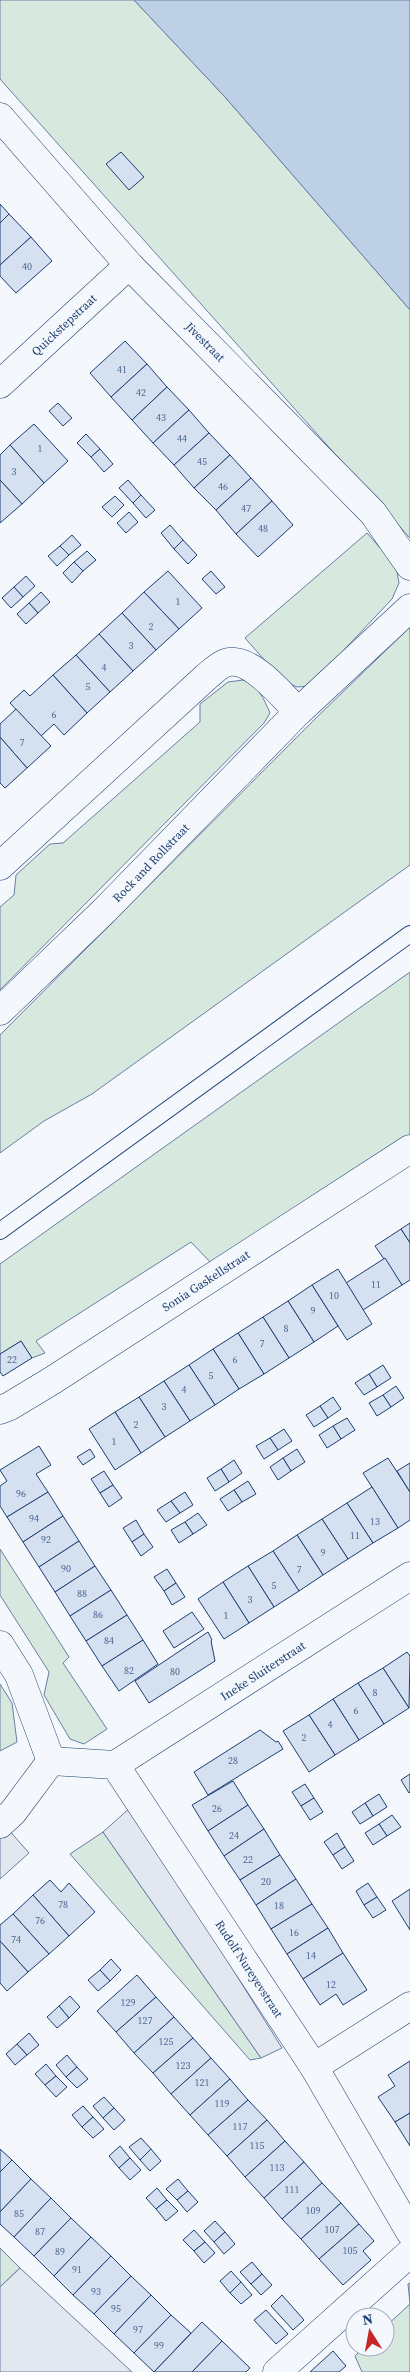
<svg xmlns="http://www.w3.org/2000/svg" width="410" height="2372" viewBox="0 0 410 2372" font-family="'Source Serif 4',serif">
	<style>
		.green { fill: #d7e8df; stroke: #687fa3 }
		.parking { fill: #e3e8f0; stroke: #687fa3 }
		.water { fill: #bed0e5; stroke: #687fa3 }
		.building { fill: #d5e0f0; stroke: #1d3f73 }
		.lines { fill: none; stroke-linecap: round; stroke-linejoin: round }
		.service-casing { stroke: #1d3f73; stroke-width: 18 }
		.minor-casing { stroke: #1d3f73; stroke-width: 29 }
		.service { stroke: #f4f7fb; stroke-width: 16 }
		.minor { stroke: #f4f7fb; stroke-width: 28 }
		.labels { text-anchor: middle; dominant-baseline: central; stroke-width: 4; stroke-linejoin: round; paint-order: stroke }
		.number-label { font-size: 10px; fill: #4b6792 }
		.street-label { font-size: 12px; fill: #1d3f73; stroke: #f4f7fb }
	</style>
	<rect width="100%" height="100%" fill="#f4f7fb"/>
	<g class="green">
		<path d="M0,0h134l91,97 185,213v228l-410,-459z"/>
		<path d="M367,533l29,33 3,17 -7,16 -82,87 -13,1 -15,-7 -37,-42z"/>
		<path d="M410,627v238l-318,229 -48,27 -44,32v-118l316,-317z"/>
		<path d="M243,680c16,7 20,17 27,33l-6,10 -264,267v-83l14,-12 2,-20 34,-31 13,-1 137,-121v-18l28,-22z"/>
		<path d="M410,972v166l-198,126 -21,-22 -155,99 9,12 -13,5 -11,-17 -21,13v-90z"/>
		<path d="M0,1549l69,108 -6,6 44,66 -23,15 -14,-5 -26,-44 5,-23 -49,-77z"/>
		<path d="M0,1684l12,19 5,39 -17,9z"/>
		<path d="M103,1832l158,226 -11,2 -180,-206z"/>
		<path d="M0,2248l20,20 -20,19z"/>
		<path d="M410,2283v89h-48l-7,-16 9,-9h21v-20l25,-23 -2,-20z"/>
	</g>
	<g class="parking">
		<path d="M131,1807l151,241 -21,10 -158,-226z"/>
		<path d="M0,1820l29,33 -29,26z"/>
		<path d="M20,2268l112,104h-132v-85z"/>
	</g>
	<path class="water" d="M134,0h276v310l-185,-213z"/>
	<g class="building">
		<path d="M121,152l23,25 -15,13 -23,-26z"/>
		<path d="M0,204l9,10 -9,9z"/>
		<path d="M9,214l22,23 -31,28v-42z"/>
		<path d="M31,237l21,24 -36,32 -16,-17v-11z"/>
		<path d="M125,341l22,23 -36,33 -21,-24z"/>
		<path d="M147,364l20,23 -35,33 -21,-23z"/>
		<path d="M167,387l22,23 -36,33 -21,-23z"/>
		<path d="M58,403l14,15 -9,8 -14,-15z"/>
		<path d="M189,410l20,23 -35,32 -21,-22z"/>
		<path d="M34,424l34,37 -24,22 -34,-38z"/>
		<path d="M209,433l21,22 -36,33 -20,-23z"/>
		<path d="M86,434l14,15 -9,8 -14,-14z"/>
		<path d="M10,445l34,38 -22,21 -22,-24v-25z"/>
		<path d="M100,449l13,15 -9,8 -13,-15z"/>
		<path d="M230,455l21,23 -35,32 -22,-22z"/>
		<path d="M251,478l21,23 -36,33 -20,-24z"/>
		<path d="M0,480l22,24 -22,19z"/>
		<path d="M128,480l13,15 -8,8 -14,-15z"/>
		<path d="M141,495l14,15 -9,8 -13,-15z"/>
		<path d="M115,496l9,9 -12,12 -10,-10z"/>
		<path d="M272,501l21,24 -35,32 -22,-23z"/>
		<path d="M129,512l9,10 -12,11 -9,-10z"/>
		<path d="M170,525l13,15 -9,9 -13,-16z"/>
		<path d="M72,535l9,10 -12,10 -9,-9z"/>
		<path d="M183,540l14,15 -9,9 -14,-15z"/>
		<path d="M60,546l9,9 -12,11 -9,-10z"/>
		<path d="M87,551l9,9 -13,11 -9,-9z"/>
		<path d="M74,562l9,9 -11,12 -9,-10z"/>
		<path d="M168,571l34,37 -23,21 -35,-37z"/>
		<path d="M211,571l14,16 -9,7 -14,-15z"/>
		<path d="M26,576l9,10 -12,11 -9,-10z"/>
		<path d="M14,587l9,10 -12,11 -9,-10z"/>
		<path d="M41,592l9,10 -12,11 -9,-10z"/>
		<path d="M144,592l35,37 -23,21 -34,-37z"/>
		<path d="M29,603l9,10 -12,11 -9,-10z"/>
		<path d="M122,613l34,37 -23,21 -34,-37z"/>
		<path d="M99,634l34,37 -23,21 -34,-37z"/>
		<path d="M76,655l34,37 -23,21 -34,-38z"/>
		<path d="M53,675l34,38 -23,22 -10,-11 -13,12 -31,-33 14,-13 6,6z"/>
		<path d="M16,709l35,37 -24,22 -27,-31v-13z"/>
		<path d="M0,737l27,31 -22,20 -5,-5z"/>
		<path d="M410,1223v20l-9,-14z"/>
		<path d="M401,1229l9,14v37l-8,5 -27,-39z"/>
		<path d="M385,1258l17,27 -39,25 -17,-27z"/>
		<path d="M338,1269l34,55 -25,16 -35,-55z"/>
		<path d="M312,1285l26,41 -24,16 -26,-41z"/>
		<path d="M288,1301l26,41 -25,16 -26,-41z"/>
		<path d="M263,1317l26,41 -25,16 -26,-41z"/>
		<path d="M238,1333l26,41 -25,15 -26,-40z"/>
		<path d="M21,1341l11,17 -29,18 -3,-4v-18z"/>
		<path d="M213,1349l26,40 -24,16 -26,-40z"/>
		<path d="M189,1365l26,40 -25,16 -26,-40z"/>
		<path d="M383,1365l8,13 -14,9 -8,-13z"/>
		<path d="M369,1374l8,13 -13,8 -9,-12z"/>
		<path d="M164,1381l26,40 -25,16 -26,-40z"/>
		<path d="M396,1386l8,12 -13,9 -8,-12z"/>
		<path d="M383,1395l8,12 -14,9 -8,-13z"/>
		<path d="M139,1397l26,40 -24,16 -26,-41z"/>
		<path d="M333,1397l8,12 -13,9 -8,-12z"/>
		<path d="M320,1406l8,12 -14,9 -8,-12z"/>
		<path d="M115,1412l26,41 -26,17 -26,-41z"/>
		<path d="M347,1418l8,12 -14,9 -8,-13z"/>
		<path d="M333,1426l8,13 -14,9 -8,-13z"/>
		<path d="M284,1429l8,12 -14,9 -8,-12z"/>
		<path d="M270,1438l8,12 -14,9 -8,-13z"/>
		<path d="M39,1446l12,19 -15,9 12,18 -41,25 -7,-11v-20l7,-5 -7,-11z"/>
		<path d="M90,1449l5,8 -12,8 -6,-8z"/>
		<path d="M297,1449l8,13 -14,9 -8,-13z"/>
		<path d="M283,1458l8,13 -13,9 -8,-13z"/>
		<path d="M388,1458l22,34v28l-12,8 -35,-55z"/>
		<path d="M234,1460l8,13 -13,9 -8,-13z"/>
		<path d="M410,1463v29l-13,-21z"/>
		<path d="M221,1469l8,13 -14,9 -8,-13z"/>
		<path d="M104,1471l9,14 -13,8 -9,-14z"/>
		<path d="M248,1481l8,13 -14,8 -8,-12z"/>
		<path d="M113,1485l9,13 -13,9 -9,-14z"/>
		<path d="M372,1487l26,41 -25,15 -26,-40z"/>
		<path d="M234,1490l8,12 -14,9 -8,-12z"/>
		<path d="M48,1492l15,24 -40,26 -16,-25z"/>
		<path d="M185,1492l8,13 -13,8 -9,-12z"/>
		<path d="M171,1501l9,12 -14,9 -9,-12z"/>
		<path d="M347,1503l26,40 -25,16 -26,-40z"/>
		<path d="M198,1513l9,12 -14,9 -8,-12z"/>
		<path d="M63,1516l16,25 -40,26 -16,-25z"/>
		<path d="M322,1519l26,40 -25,16 -26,-40z"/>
		<path d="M136,1520l8,14 -12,8 -9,-14z"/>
		<path d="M185,1522l8,12 -14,9 -8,-13z"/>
		<path d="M144,1534l9,13 -12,9 -9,-14z"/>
		<path d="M297,1535l26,40 -24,16 -26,-40z"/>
		<path d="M79,1541l16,25 -40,26 -16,-25z"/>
		<path d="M273,1551l26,40 -25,16 -26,-41z"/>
		<path d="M95,1566l16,24 -41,26 -15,-24z"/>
		<path d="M248,1566l26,41 -25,16 -26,-41z"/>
		<path d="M167,1569l9,14 -12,8 -10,-14z"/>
		<path d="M223,1582l26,41 -25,16 -26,-40z"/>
		<path d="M176,1583l9,14 -13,8 -8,-14z"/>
		<path d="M111,1590l16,25 -41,26 -16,-25z"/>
		<path d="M192,1612l12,17 -30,19 -11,-17z"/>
		<path d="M127,1615l16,25 -41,26 -16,-25z"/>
		<path d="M208,1632l4,8 -1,1 4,20 -66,42 -14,-22z"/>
		<path d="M143,1640l15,24 -39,27 -17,-25z"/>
		<path d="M407,1652l3,4 -1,52 -26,-40z"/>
		<path d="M383,1668l26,40 -25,16 -26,-41z"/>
		<path d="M358,1683l26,41 -25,16 -26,-41z"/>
		<path d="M333,1699l26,41 -24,15 -26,-40z"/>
		<path d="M309,1715l26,40 -26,17 -26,-41z"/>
		<path d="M260,1730l16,12 2,-1 5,8 -75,46 -14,-23z"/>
		<path d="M410,1774v18l-1,1 -8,-13z"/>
		<path d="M233,1781l15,24 -40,26 -16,-26z"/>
		<path d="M305,1784l9,14 -13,8 -9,-14z"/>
		<path d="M379,1794l8,13 -14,9 -8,-13z"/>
		<path d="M314,1798l9,14 -13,8 -9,-14z"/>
		<path d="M365,1803l8,13 -13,8 -8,-12z"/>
		<path d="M248,1805l16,24 -40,27 -16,-25z"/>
		<path d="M392,1815l9,12 -14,9 -8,-12z"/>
		<path d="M379,1824l8,12 -14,9 -8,-12z"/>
		<path d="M264,1829l16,26 -40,25 -16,-24z"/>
		<path d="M337,1833l8,14 -12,8 -9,-13z"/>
		<path d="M345,1847l9,14 -12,8 -9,-14z"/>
		<path d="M280,1855l16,24 -40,26 -16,-25z"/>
		<path d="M296,1879l16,25 -41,25 -15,-24z"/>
		<path d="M50,1880l11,12 8,-9 26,29 -26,24 -36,-41z"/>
		<path d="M368,1883l9,14 -13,8 -8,-14z"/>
		<path d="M410,1889v41l-18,-29z"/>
		<path d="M33,1895l36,41 -20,18 -36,-40z"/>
		<path d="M377,1897l9,13 -13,8 -9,-13z"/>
		<path d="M312,1904l16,24 -41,26 -16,-25z"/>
		<path d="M13,1914l36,40 -21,18 -28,-31v-16z"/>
		<path d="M328,1928l15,25 -40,26 -16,-25z"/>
		<path d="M0,1941l28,31 -21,19 -7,-8z"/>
		<path d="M343,1953l24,37 -24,15 -7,-11 -16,11 -17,-26z"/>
		<path d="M111,1959l10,11 -11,11 -10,-11z"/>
		<path d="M100,1970l10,11 -12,10 -10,-11z"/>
		<path d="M137,1975l19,22 -40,35 -19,-21z"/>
		<path d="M70,1996l10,11 -11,11 -10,-12z"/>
		<path d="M156,1997l18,20 -40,36 -18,-21z"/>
		<path d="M59,2006l10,12 -12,10 -10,-11z"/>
		<path d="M174,2017l19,21 -40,35 -19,-20z"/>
		<path d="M29,2033l10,12 -12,10 -10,-11z"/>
		<path d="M193,2038l18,20 -40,36 -18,-21z"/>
		<path d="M17,2044l10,11 -12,10 -9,-11z"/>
		<path d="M67,2055l10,12 -11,10 -10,-12z"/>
		<path d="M211,2058l19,21 -40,36 -19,-21z"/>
		<path d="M410,2061v52l-15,9 -17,-25 17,-11 -7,-11z"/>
		<path d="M46,2064l10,12 -11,9 -10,-11z"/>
		<path d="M77,2067l11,12 -11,9 -11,-11z"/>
		<path d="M56,2076l11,11 -11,10 -11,-12z"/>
		<path d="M230,2079l18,21 -40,35 -18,-20z"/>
		<path d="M104,2097l10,11 -11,10 -10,-12z"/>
		<path d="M248,2100l19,20 -40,36 -19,-21z"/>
		<path d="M83,2106l10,11 -11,10 -10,-12z"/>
		<path d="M114,2108l11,12 -11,10 -11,-12z"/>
		<path d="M410,2113v33l-15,-24z"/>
		<path d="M93,2117l11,12 -11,9 -11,-11z"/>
		<path d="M267,2120l18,21 -40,36 -18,-21z"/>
		<path d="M141,2138l10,11 -11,11 -11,-13z"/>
		<path d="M285,2141l19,21 -40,36 -19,-21z"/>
		<path d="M120,2146l10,12 -11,10 -10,-12z"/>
		<path d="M0,2149l12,11 -12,12z"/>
		<path d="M151,2149l10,12 -11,10 -10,-11z"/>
		<path d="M130,2158l11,12 -11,10 -11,-12z"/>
		<path d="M12,2160l19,19 -31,33v-40z"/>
		<path d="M304,2162l18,21 -40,36 -18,-21z"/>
		<path d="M31,2179l20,19 -37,39 -14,-13v-12z"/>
		<path d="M178,2179l10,12 -11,9 -11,-11z"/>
		<path d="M322,2183l19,20 -40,36 -19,-20z"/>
		<path d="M157,2188l10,12 -11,9 -10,-11z"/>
		<path d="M188,2191l10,11 -11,10 -10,-12z"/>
		<path d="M51,2198l20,20 -37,38 -20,-19z"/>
		<path d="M167,2200l11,11 -12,10 -10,-12z"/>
		<path d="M341,2203l18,21 -40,35 -18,-20z"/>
		<path d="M71,2218l20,19 -37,39 -20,-20z"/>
		<path d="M215,2221l10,11 -11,10 -10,-11z"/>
		<path d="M359,2224l15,17 -11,10 8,9 -28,25 -24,-26z"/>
		<path d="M194,2230l11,12 -11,9 -11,-11z"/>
		<path d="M225,2232l10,12 -11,10 -10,-12z"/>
		<path d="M91,2237l20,19 -38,39 -19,-19z"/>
		<path d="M205,2242l10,11 -11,10 -10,-12z"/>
		<path d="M111,2256l20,20 -37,38 -21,-19z"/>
		<path d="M252,2262l10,12 -11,10 -11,-12z"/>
		<path d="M231,2271l10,11 -11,11 -10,-12z"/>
		<path d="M262,2274l10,11 -11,10 -10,-11z"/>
		<path d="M131,2276l20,19 -37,39 -20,-20z"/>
		<path d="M241,2282l11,13 -11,9 -11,-11z"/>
		<path d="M151,2295l20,20 -37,38 -20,-19z"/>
		<path d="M282,2295l22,25 -11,10 -22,-24z"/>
		<path d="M266,2310l22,24 -12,10 -22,-24z"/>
		<path d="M171,2315l20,18 -37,39 -20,-19z"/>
		<path d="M202,2322l20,19 -30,31h-38z"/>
		<path d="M222,2341l28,27 -4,4h-54z"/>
		<path d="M333,2351l13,15 -7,6h-29z"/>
	</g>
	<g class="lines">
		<defs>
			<path id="service" d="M0,1231l410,-297"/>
			<g id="minor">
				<path d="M0,117l129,148 244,248 37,53"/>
				<path d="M0,384l129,-119"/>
				<path d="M0,866l206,-189c5,-4 12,-11 19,-14 24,-9 58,33 73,49"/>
				<path d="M0,1011l104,-100 194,-199 112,-104"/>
				<path d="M0,1410l10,-4 43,-26 357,-231"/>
				<path d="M0,1645l19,30 32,86"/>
				<path d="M51,1761l64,4 199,302 96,165"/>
				<path d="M115,1765l295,-189"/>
				<path d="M0,1824l13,-12 38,-51"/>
				<path d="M314,2067l96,-61"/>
				<path d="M277,2372l133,-119"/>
			</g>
		</defs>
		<use href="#service" class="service-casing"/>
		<use href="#minor" class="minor-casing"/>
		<use href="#service" class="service"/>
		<use href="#minor" class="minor"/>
	</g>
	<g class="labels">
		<g class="number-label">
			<text x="27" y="266">40</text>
			<text x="122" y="369">41</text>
			<text x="141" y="392">42</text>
			<text x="161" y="417">43</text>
			<text x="182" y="438">44</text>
			<text x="40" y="448">1</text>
			<text x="202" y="461">45</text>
			<text x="14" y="471">3</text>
			<text x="223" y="486">46</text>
			<text x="246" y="508">47</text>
			<text x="263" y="528">48</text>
			<text x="178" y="601">1</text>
			<text x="151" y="626">2</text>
			<text x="131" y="645">3</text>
			<text x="104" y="667">4</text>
			<text x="88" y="686">5</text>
			<text x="54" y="714">6</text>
			<text x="22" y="742">7</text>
			<text x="376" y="1284">11</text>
			<text x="334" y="1295">10</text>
			<text x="313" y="1310">9</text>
			<text x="286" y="1328">8</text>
			<text x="262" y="1343">7</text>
			<text x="12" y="1359">22</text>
			<text x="235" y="1359">6</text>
			<text x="211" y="1375">5</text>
			<text x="184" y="1389">4</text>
			<text x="164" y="1406">3</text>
			<text x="136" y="1424">2</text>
			<text x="114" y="1441">1</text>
			<text x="21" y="1493">96</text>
			<text x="34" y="1518">94</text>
			<text x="375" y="1521">13</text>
			<text x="355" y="1535">11</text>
			<text x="46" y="1539">92</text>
			<text x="323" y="1552">9</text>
			<text x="66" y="1568">90</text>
			<text x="299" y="1569">7</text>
			<text x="274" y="1585">5</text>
			<text x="82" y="1593">88</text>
			<text x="250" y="1599">3</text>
			<text x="98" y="1614">86</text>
			<text x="226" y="1615">1</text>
			<text x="109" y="1640">84</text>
			<text x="129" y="1670">82</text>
			<text x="175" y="1671">80</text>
			<text x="375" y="1692">8</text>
			<text x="356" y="1710">6</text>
			<text x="330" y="1724">4</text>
			<text x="304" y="1737">2</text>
			<text x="233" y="1760">28</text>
			<text x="217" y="1808">26</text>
			<text x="234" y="1835">24</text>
			<text x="248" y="1859">22</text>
			<text x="266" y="1881">20</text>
			<text x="63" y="1904">78</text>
			<text x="279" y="1905">18</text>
			<text x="40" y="1920">76</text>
			<text x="294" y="1932">16</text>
			<text x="16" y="1939">74</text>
			<text x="311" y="1955">14</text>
			<text x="331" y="1984">12</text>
			<text x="128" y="2002">129</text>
			<text x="145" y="2020">127</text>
			<text x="166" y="2041">125</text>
			<text x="183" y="2065">123</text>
			<text x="202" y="2082">121</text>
			<text x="222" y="2103">119</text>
			<text x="240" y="2126">117</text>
			<text x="257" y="2145">115</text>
			<text x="277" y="2167">113</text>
			<text x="292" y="2189">111</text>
			<text x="313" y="2210">109</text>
			<text x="19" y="2213">85</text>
			<text x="332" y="2229">107</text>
			<text x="40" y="2231">87</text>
			<text x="350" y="2250">105</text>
			<text x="60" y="2251">89</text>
			<text x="77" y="2269">91</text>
			<text x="96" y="2291">93</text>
			<text x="116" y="2308">95</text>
			<text x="138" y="2329">97</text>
			<text x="159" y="2345">99</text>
		</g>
		<g class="street-label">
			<text transform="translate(64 325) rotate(-43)">Quickstepstraat</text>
			<text transform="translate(205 342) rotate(45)">Jivestraat</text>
			<text transform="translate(151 863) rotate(-46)">Rock and Rollstraat</text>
			<text transform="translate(206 1281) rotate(-33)">Sonia Gaskellstraat</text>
			<text transform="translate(263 1671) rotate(-33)">Ineke Sluiterstraat</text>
			<text transform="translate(249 1969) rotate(57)">Rudolf Nureyevstraat</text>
		</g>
	</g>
	<g transform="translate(370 2332) rotate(349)"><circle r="24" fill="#f4f7fb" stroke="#9eadc5"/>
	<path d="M0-4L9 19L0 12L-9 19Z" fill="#c62828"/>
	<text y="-8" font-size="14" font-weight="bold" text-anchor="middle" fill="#1d3f73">N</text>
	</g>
</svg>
